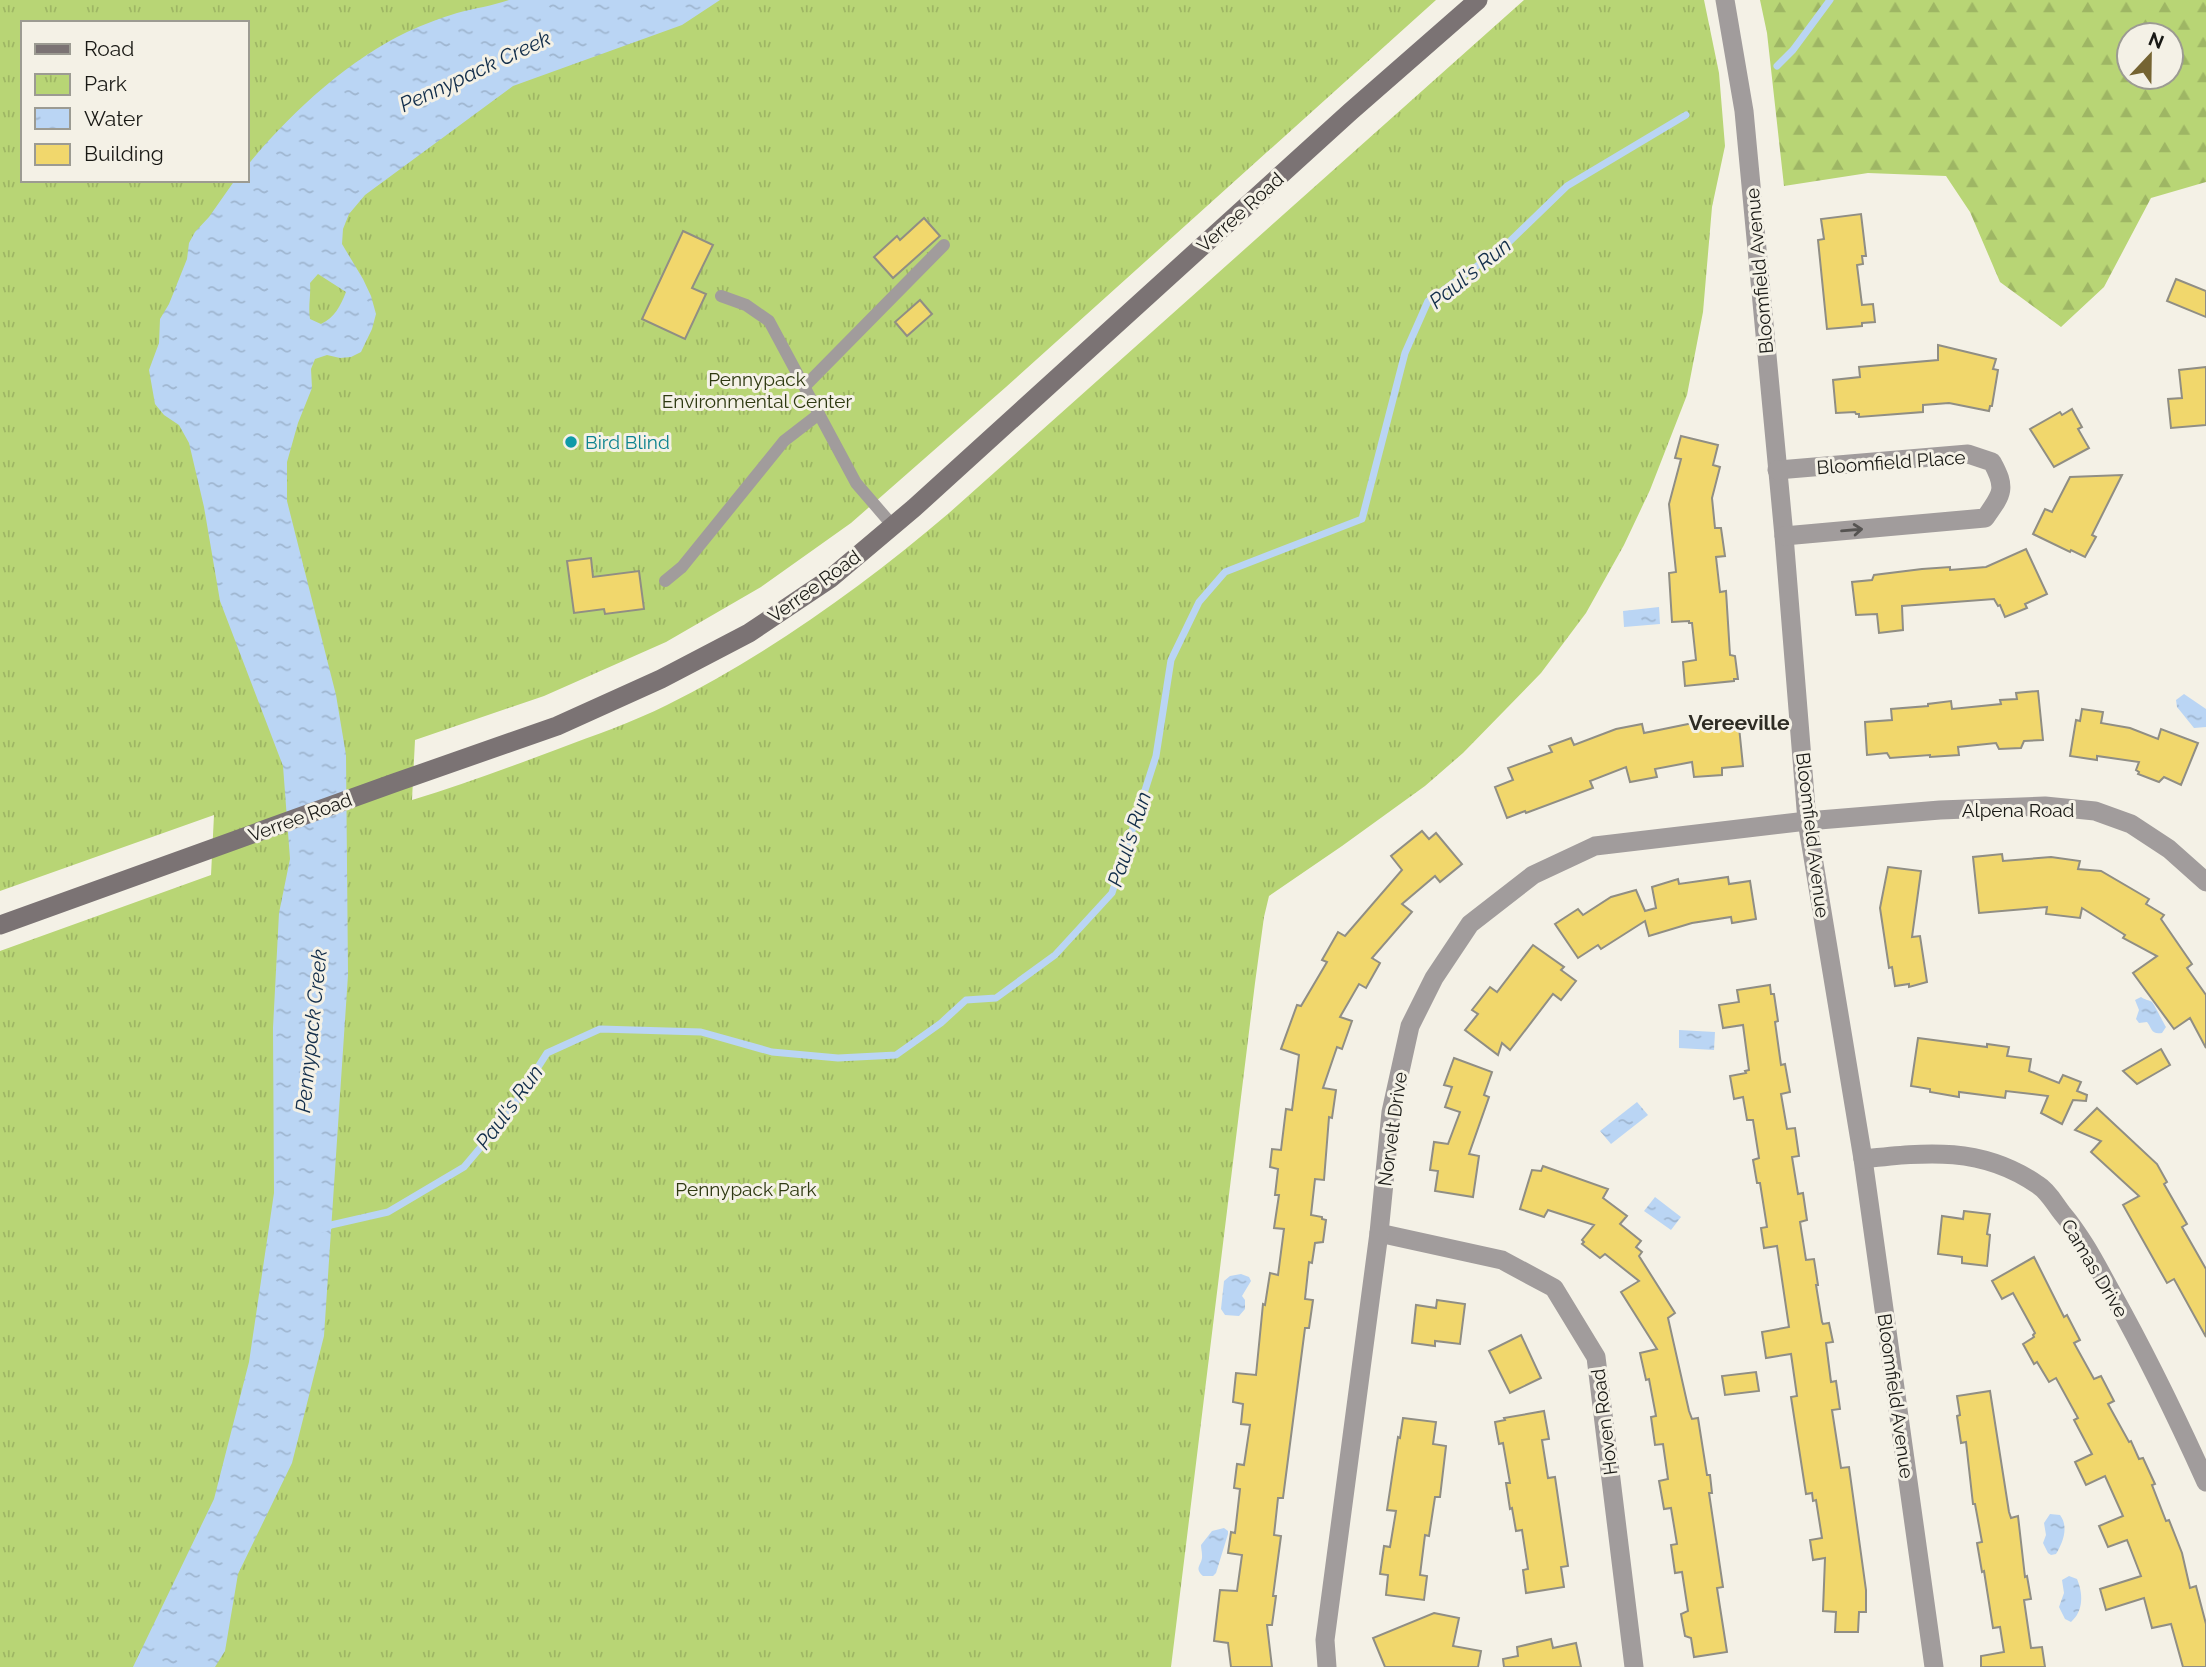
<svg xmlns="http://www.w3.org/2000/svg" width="2206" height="1667" viewBox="0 0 2206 1667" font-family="Raleway,sans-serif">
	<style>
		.forest { fill: url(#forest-firs); fill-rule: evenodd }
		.park { fill: url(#park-tufts); fill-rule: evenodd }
		.water { fill: url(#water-ripples); fill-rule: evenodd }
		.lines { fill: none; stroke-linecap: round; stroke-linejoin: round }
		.stream { stroke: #bad5f4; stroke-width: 7 }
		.building { fill: #f1d76c; stroke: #908e84; stroke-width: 2 }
		.service { stroke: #a19c9c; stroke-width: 12 }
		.minor { stroke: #a19c9c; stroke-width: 19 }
		.secondary { stroke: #7b7374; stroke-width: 19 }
		.oneway { stroke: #565452 }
		.culture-dot { fill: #0f9aa8; stroke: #f4f1e6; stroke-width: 2.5 }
		.labels { text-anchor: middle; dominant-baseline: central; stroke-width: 6; stroke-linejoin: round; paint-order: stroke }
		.street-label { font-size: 19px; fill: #191915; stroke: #f4f1e6 }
		.park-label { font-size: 19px; fill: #2e3911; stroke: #f4f1e6 }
		.culture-label { font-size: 19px; fill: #0d838f; stroke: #f4f1e6; text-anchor: start }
		.water-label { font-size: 21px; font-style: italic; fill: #112d4a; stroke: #f4f1e6 }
		.neighbourhood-label { font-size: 21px; font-weight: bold; fill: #2e2c24; stroke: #f4f1e6 }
	</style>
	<defs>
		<pattern id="forest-firs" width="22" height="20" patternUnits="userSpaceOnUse" patternTransform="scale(1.75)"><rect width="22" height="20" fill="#b8d575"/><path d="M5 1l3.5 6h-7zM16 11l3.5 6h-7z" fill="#9eb664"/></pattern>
		<pattern id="park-tufts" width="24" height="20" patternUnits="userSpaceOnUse" patternTransform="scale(1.75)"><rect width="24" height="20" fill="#b8d575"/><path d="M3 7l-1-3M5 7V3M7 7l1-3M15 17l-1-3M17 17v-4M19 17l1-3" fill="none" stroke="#9eb664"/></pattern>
		<pattern id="water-ripples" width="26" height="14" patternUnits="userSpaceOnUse" patternTransform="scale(1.75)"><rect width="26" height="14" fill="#bad5f4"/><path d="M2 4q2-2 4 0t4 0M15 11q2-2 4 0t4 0" fill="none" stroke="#9fb6d0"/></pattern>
	</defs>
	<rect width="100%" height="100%" fill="#f4f1e6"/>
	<path class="forest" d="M1760,0h446v182l-55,16 -47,89 -43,40 -61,-45 -30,-70 -24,-36 -78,-3 -84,13 -17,-153zM2129,35h42v42h-42z"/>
	<path class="park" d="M0,0h1436l-430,387 -155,136 -90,64 -95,55 -122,54 -129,44 -3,60c50,-15 98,-33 146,-51 37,-14 75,-27 109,-44 103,-52 195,-118 282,-192l575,-513h180l15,73 6,73 -13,61 -9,105 -16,83 -37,95 -26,55 -38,68 -45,60 -78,80 -38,33 -83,60 -73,50 -5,21 -9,66 -84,684h-1171v-716l211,-76 3,-60 -214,76zM23,23h224v157h-224z"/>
	<g class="water">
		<path d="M509,0h211l-38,25 -169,61 -148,109 -16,19 -6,15 -1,15 21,35 8,17 5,18 -4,15 -11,23 -10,5 -11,1 -13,-3 -12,4 -4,10 1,19 -14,35 -11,39v39l49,194 10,60 2,220 -24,361 -32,127 -54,111 -13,77 -10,16h-82l81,-168 35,-137 25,-169 -1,-165 6,-115 11,-54 -7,-93 -63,-165 -16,-94 -15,-64 -10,-18 -15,-10 -9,-11 -6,-34 10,-27 1,-24 9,-15 18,-45 2,-16 6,-11 14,-15 26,-37h12v-14c41,-51 101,-106 160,-134 15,-7 34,-14 50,-19 18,-5 35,-7 52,-13zM318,274l28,18c-6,15 -11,25 -25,32l-11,-5c-2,-13 1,-23 0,-36z"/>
		<path d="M1659,607l1,17 -36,3 -1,-16z"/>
		<path d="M2184,694l22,15v18l-12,1 -17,-21 -1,-7z"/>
		<path d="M2141,997c4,3 8,3 11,5 2,2 12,22 14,25l-4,6c-11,2 -10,-5 -15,-11l-8,1 -3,-4 3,-9 -4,-10z"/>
		<path d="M1679,1030l36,2 -1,18 -35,-2z"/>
		<path d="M1637,1102l11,13 -37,29 -11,-13z"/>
		<path d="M1655,1197l26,20 -10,13 -27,-19z"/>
		<path d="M1241,1274l8,3 2,4 -9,15 3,4v9l-6,7 -14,-1 -4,-6 3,-28 6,-5z"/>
		<path d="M2050,1514l10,1c9,12 3,27 -4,39l-5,1 -3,-2 -5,-10 3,-8 -2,-12z"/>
		<path d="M1224,1528l4,3v3l-12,39 -3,3h-10c-10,-9 0,-11 -1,-21 0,-3 -1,-7 -1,-10l11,-14z"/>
		<path d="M2069,1576l8,3c6,14 7,32 -6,43l-6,-3 -6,-12 5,-14 -2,-13z"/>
	</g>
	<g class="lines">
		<g class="stream">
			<path d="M1777,66l16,-16 37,-50"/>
			<path d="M323,1229l8,-4 57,-13 76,-45 43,-51 40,-63 53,-24 101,3 71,20 66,6 58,-3 45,-32 25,-23 30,-2 59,-43 57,-62 44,-137 15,-96 28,-58 26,-30 137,-53 43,-166 23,-52 77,-55 62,-60 119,-71"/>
		</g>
	</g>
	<g class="building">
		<path d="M1861,214l5,42h-4l1,8 -6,1 5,40 11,-1 2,18 -13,1v3l-35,3 -9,-89 6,-1 -3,-20z"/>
		<path d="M924,218l16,18 -47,42 -19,-21 23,-21 3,4z"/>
		<path d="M683,231l30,14 -21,43 14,6 -21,45 -43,-20z"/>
		<path d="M2176,279l30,12v26l-39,-16z"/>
		<path d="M920,300l12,14 -25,22 -12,-14z"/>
		<path d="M1938,345l58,14 -3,10 5,1 -6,36h-2l-1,5 -40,-8 -26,2v7l-64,5v-3h-3l-1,-2 -19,1 -3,-33 27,-3 -1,-10 79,-7z"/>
		<path d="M2206,367v58l-35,3 -3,-29 14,-1 -3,-28z"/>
		<path d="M2072,409l10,18 -4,2 11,19 -35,19 -24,-38 30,-17 2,3z"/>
		<path d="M1681,436l37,9 -5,20 7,2 -8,31 3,30h6l4,28 -9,1 4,35 6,-1 4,64 5,1 3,23h-4v2l-49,5 -2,-24 13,-2 -4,-37h-3v-2l-17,1 -3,-49 7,-1 -7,-68 12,-45 -6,-1z"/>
		<path d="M2122,475l-30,60 4,2 -11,20 -14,-7 -1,2 -37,-18 12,-25 7,3 18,-35z"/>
		<path d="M2026,549l21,45 -22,10 2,4 -22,9 -5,-12 -2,1 -4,-7 -92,7 1,24 -24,3 -2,-19 -21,1 -4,-33 20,-2 2,-5 48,-6 28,-2v3l36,-3z"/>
		<path d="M591,558l2,19 46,-6 5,38 -39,5 -1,-5 -30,4 -7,-52z"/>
		<path d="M2038,691l5,49 -19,1 -3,7 -22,1 -3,-6 -38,4 1,8 -29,2v-2l-40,3 -3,-5 -20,2 -2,-33 27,-2 -1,-11 37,-3v-2l23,-3 1,8 49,-5 -1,-4 17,-1 -1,-6z"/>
		<path d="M2082,709l21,3 -2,11 29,5 28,11 3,-10 37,14 -17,42 -17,-8 -5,5 -21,-8 1,-2 -3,-2 3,-8 -42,-6v4l-27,-4 6,-36 4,1z"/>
		<path d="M1693,723v4l16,-2 1,5 29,-3 4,39 -21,2v7l-28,2 -2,-15 -37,7 2,8 -27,5 -4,-15 -36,14 3,7 -67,25 -1,-2 -18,7 -12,-31 18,-7 -5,-12 44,-16 -3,-6 22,-8 3,7 42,-16 26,-5 2,9z"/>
		<path d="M1422,831l7,8 7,-6 26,31 -22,18 -5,-6 -33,28 10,8 -40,46 8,5 -14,25 -7,-4 -19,33 12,4 -10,28 -5,-2 -14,41 13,2 -4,28 -3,-1 -5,63 -9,-1 -4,36 11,2v2l4,1 -3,22 -8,1 -3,20 -3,-1 -4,37 8,1 -4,28h-4l-22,170h-5l-4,37 7,1 -8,60h3l-4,29h-5l5,42h-41l-3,-24 -14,-2 6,-51 17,1 5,-36 -14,-2 3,-21 4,1 5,-44 -6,-1 3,-24 7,1 6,-40 -9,-1 2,-20 -10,-2 3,-29 20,2 7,-71 2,1 5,-32 8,2 6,-46 -10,-1 5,-33h-4l3,-26 -8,-2 2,-18 9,1 5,-41 6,1 7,-55 -18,-6 16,-44 4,1 26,-44 -5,-2 16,-28 7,4 57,-66 -11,-14z"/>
		<path d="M2002,854l1,7 48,-4 29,4 -2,8 23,2 48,28 -3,5 18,11 -3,4 31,45 -5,4 19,27v53l-16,-30 -16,11 -41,-56 24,-17 -34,-18 2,-3 -43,-27 -2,10 -34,-4 1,-7 -68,6 -6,-56z"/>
		<path d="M1888,867l33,4 -9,66 8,-1 7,46 -18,5v-3l-14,2 -3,-19 -3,1 -9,-60z"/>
		<path d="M1728,877l1,7 21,-3 6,38 -24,4 -1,-6 -39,6 -43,13 -4,-15 -44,28 -3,-4 -20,13 -23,-34 23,-15 5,6 28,-18 25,-7 9,21 11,-3 -4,-21 26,-8 1,5z"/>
		<path d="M1533,945l31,22 -3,3 15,11 -15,19 -8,-6 -43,56 -8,-7 -4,12 -33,-25 13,-16 -6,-4 18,-23 7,5z"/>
		<path d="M1770,985l1,9h3l4,27 -3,1 6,43 4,-1 5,28 -9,2 6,35 8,-1 4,28 -7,1 6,37 5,-1 4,27 -7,2 6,38 8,-1 4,26h-2l6,37 1,2 6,-1 4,19 -7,1 5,39 5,-1 4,28 -8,1 9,58 8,-1 17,123v22h-7l-1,20h-23l1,-20 -13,-1 2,-53 -12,2 -3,-20 12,-2 -6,-38 -3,1 -1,-8 -6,1 -15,-97 6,-1 -6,-42 -25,4 -4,-26 27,-5 -12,-81 -13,2 -3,-20 6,-1 -7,-44h-3l-4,-23 6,-2 -6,-38h-6l-4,-23 -9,2 -4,-23 16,-3 -1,-2 4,-1 -6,-45 -20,3 -4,-23 20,-3 -2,-12z"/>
		<path d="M1918,1038l69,9v-3l22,3 -2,9 24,3 -2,12 30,12 4,-8 18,7 -4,9 10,4 -1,6 -13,-1 -11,24 -21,-11 7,-17 -42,-5 -1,7 -46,-6v5l-29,-5v-3l-19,-3z"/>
		<path d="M2161,1049l9,16 -33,19 -14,-13z"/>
		<path d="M1454,1058l38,14 -8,23 5,2 -20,57 10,2 -6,41 -38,-6 3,-20 -8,-1 4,-28 14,2 12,-32 -15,-5 7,-20 -8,-2z"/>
		<path d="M2097,1108l60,56 10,18 -3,2 23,40 -5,3 24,42v68l-32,-58 -7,4 -44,-78 16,-9 -48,-44 10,-11 -26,-11z"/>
		<path d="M1543,1166l65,23 -5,9 24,18 -7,8 21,17 -5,6 6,5 -3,4 36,57 -7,5 21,93 3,8 6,-1 9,57h3l2,18h-3l14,94 -6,1 10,64 -33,5 -3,-19 -6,-2 -4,-22 7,-3 -6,-39 -7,1 -4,-28 6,-1 -6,-36 -7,1 -5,-28 9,-2 -5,-35 -8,1 -4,-28 5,-1 -7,-37 -3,1 -6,-27 17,-4 -36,-57 18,-11 -34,-27 -5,4 -18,-14 2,-2 -2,-2 12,-15 -46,-15 -4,7 -24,-8 12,-39 9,1z"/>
		<path d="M1964,1211l26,3 -3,20 3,1 -3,31 -25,-3v-6l-24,-3 4,-38 21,3z"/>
		<path d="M2034,1257l30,60 3,-2 13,25 -6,3 20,36 7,-3 13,25 -6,3 21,38 2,-1 8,18 4,-1 12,26 -3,1 14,36 3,-1 13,33 8,35 6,-2 10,38v43h-23l-12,-43 -19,4 -8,-30 -38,12 -6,-21 41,-13 -14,-36 -19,7 -9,-21 24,-10 -18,-40 -19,9 -11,-23 17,-8 -18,-34 4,-2 -22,-40 -7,4 -12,-20 -3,2 -11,-20 11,-7 -1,-2 2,-2 -22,-40 -11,6 -10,-18z"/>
		<path d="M1437,1300l28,4 -5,40 -25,-3v5l-23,-3 4,-38 20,3z"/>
		<path d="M1521,1335l20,43 -31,15 -21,-42z"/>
		<path d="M1756,1372l3,19 -34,4 -3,-19z"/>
		<path d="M1990,1391l19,121 2,6 7,-2 7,61 2,-1 4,23 -7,1 7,48 11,-1 3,20h-64v-11l23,-4 -4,-25 -7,1 -9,-57 -2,1 -5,-29 5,-1 -7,-38h-2l-7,-62 -5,1 -4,-27 3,-1 -3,-19z"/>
		<path d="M1544,1411l5,28 -7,1 6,38 7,-1 13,89 -7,1 3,20 -38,6 -3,-23 5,-1 -6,-39 -6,1 -4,-23 -2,1 -4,-26h4l-7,-40 -4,1 -4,-22 10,-2 -1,-2z"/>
		<path d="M1403,1418l33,4 -3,22 13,2 -6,51h-5l-6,39 -4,-1 -5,40 7,1 -3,24 -38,-5 2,-20 -8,-1 4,-28 6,1 6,-36 -9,-1 11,-73 2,1z"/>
		<path d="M1434,1613l25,5 -6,28 28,5 -3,16h-93l-12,-29z"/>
		<path d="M1551,1639l2,9 23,-5 5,24h-77l-1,-8 15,-3 -1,-9z"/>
	</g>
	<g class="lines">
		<g class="service">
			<path d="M721,296l25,9 23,16 87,162 37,43"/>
			<path d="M805,386l139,-141"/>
			<path d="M665,581l17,-14 102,-126 35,-27"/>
		</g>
		<g class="minor">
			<path d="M1725,0l19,111 40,425 23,285 56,338 71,508"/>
			<path d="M1777,470l191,-16 24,8c15,27 10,32 -7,56l-201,18"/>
			<path d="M1863,1159c64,-7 119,-13 175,26 10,6 17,19 24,28 21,25 35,53 51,82 34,61 64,123 93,187"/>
			<path d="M1379,1233l123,27 52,28 42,69 38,310"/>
			<path d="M1327,1667l-2,-27 54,-407 12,-121 19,-86 24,-48 36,-54 63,-49 62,-29 212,-25 133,-11 105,-4 50,5 36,13 38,25 37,33"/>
		</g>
		<path class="secondary" d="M0,925l394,-142 163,-57 104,-47 88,-46 82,-55 83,-70 436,-396 128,-112"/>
	</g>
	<defs><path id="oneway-shaft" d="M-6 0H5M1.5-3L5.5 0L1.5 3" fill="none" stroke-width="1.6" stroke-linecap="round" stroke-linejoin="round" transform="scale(1.75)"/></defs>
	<use class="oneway" href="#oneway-shaft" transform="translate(1852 530) rotate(-5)"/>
	<circle class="culture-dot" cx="571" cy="442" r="7"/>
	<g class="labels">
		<g class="street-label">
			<text transform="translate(1240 212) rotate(-42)">Verree Road</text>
			<text transform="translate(1759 271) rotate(-95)">Bloomfield Avenue</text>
			<text transform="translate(1891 462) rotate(-4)">Bloomfield Place</text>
			<text transform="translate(814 586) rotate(-36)">Verree Road</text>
			<text x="2018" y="810">Alpena Road</text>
			<text transform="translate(300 817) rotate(-20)">Verree Road</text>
			<text transform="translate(1813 835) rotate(83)">Bloomfield Avenue</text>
			<text transform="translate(1392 1129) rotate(-82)">Norvelt Drive</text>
			<text transform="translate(2095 1268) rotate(59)">Camas Drive</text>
			<text transform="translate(1896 1396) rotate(82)">Bloomfield Avenue</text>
			<text transform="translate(1604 1422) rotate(-97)">Hoven Road</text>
		</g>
		<g class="park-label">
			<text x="757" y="379">Pennypack<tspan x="757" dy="22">Environmental Center</tspan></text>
			<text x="746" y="1189">Pennypack Park</text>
		</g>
		<g class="culture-label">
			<text x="585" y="442">Bird Blind</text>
		</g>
		<g class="water-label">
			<text transform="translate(475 71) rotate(-25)">Pennypack Creek</text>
			<text transform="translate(1470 273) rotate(-39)">Paul's Run</text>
			<text transform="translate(1129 839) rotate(-72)">Paul's Run</text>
			<text transform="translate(311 1031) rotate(-84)">Pennypack Creek</text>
			<text transform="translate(509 1107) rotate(-54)">Paul's Run</text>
		</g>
		<g class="neighbourhood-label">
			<text x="1739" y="722">Vereeville</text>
		</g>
	</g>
	<rect x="21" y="21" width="228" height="161" fill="#f4f1e6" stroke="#9c9b92" stroke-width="2"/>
	<rect x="35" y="44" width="35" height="10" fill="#7b7374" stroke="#9c9b92" stroke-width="2"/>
	<text x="84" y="56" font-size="21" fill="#191915">Road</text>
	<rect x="35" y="74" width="35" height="21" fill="url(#park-tufts)" stroke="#9c9b92" stroke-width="2"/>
	<text x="84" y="91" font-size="21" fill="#191915">Park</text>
	<rect x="35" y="108" width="35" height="21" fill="url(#water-ripples)" stroke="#9c9b92" stroke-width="2"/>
	<text x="84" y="126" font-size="21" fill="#191915">Water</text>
	<rect x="35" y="144" width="35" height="21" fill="#f1d76c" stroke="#9c9b92" stroke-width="2"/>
	<text x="84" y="161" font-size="21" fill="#191915">Building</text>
	<g transform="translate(2150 56) rotate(22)"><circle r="33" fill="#f4f1e6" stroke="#9c9b92" stroke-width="2"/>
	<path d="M0-5L12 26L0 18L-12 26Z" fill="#756432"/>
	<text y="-10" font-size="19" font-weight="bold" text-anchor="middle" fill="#191915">N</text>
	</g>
</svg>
